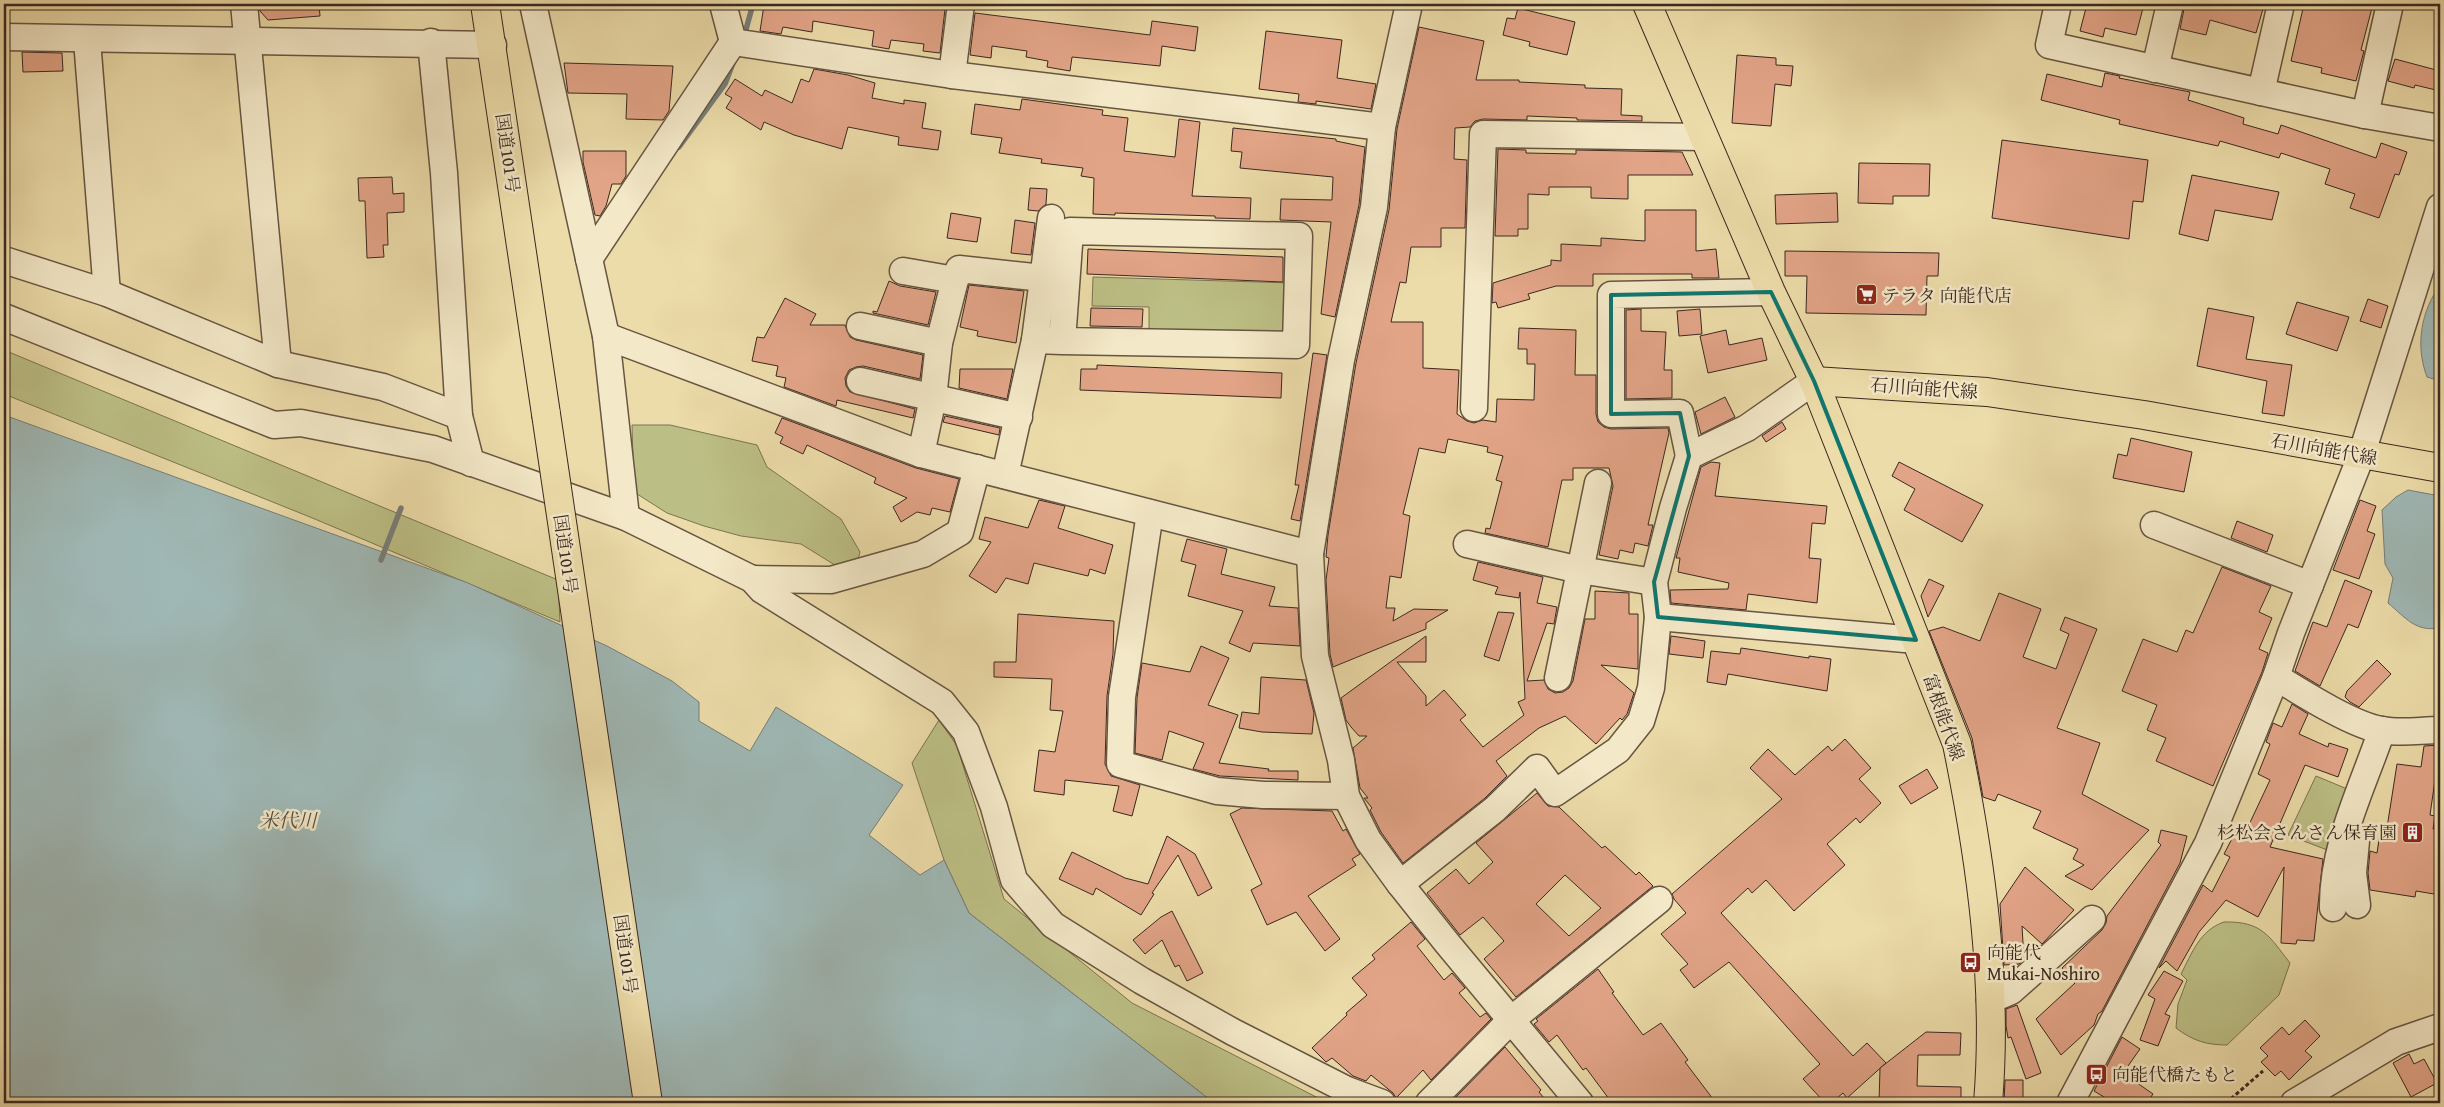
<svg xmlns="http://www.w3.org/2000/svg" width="2444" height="1107" viewBox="0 0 2444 1107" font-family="'Gentium Book Plus','Noto Serif JP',serif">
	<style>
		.green { fill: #bcbf85; stroke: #7c7452 }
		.water { fill: #9fb8b5; stroke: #777e79 }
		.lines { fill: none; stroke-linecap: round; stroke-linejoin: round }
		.stream { stroke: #777e79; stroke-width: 5.5 }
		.building { fill: #e2a487; stroke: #3b2820; fill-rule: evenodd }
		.minor-casing { stroke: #675542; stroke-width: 29 }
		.major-casing { stroke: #3b2820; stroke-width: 30 }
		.highway-casing { stroke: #3b2820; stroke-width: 30 }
		.path { stroke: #3b2820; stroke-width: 3; stroke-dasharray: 4 2.5; stroke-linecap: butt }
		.minor { stroke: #f3e8c7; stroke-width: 26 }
		.major { stroke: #ecdca9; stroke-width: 28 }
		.highway { stroke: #ecdca9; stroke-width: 28 }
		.highway-bridge-casing { stroke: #3b2820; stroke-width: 30; stroke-linecap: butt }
		.highway-bridge { stroke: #ecdca9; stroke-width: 28 }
		.marked { fill: none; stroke: #0f766e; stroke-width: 4; stroke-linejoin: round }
		.labels { text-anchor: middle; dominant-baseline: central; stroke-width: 5; stroke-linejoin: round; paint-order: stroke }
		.street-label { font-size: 18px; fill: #3b2820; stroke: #f3e8c7 }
		.poi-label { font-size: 18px; fill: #3b2820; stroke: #f3e8c7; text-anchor: start }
		.water-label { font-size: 19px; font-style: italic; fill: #544c45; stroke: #f3e8c7 }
	</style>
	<rect width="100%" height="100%" fill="#ecdca9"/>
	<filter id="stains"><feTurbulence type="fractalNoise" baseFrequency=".004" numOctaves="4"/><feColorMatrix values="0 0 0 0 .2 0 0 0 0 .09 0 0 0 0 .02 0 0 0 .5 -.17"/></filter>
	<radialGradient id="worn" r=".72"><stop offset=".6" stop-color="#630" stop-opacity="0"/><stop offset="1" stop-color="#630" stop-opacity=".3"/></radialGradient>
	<g class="green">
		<path d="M1093,277l199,6 -2,53 -141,-5v-24l-57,-1z"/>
		<path d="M4,350l554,230 2,42 -250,-105 -306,-123z"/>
		<path d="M632,425h38l87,20 10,22 74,52 19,33 -4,15h-18l-37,-23 -60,-8 -37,-10 -37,-13 -33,-21z"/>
		<path d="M939,720l18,26 47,153 128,104 196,100h-106l-13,-4 -240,-186 -25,-53 -32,-97z"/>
		<path d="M2316,776l36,15 -22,60 -42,-16z"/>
		<path d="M2224,922c38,-1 45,14 66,41l-11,32 -52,50c-20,0 -34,-4 -51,-17l2,-24 9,-24 -6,-6c11,-21 19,-44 43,-52z"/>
	</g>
	<g class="water">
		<path d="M2440,285v96l-13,-4c-12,-32 -6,-65 13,-92z"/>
		<path d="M4,415l464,168 139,63 65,35 27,21v19l51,30 26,-44 127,78 -34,50 51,40 24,-15 25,53 240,186 13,4h-1218z"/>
		<path d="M2408,490l32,6v132c-25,4 -34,-10 -52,-25l5,-25 -8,-14 -3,-54 14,-13z"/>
	</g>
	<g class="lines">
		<g class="stream">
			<path d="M745,33l8,-29"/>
			<path d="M679,147l46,-63 8,-21"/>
			<path d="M381,560l20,-52"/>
		</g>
	</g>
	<g class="building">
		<path d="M259,4h60l1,12 -52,4 -8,-9z"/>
		<path d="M773,4h133l39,5 -5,44 -17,-2 1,-7 -33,-4 -2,9 -17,-3 2,-15 -61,-10 -1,11 -29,-5 -2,7 -21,-3 4,-26 9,2z"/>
		<path d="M2087,4h57l-8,31 -31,-7 -2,9 -23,-6z"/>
		<path d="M2185,4h60l18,5 -7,24 -46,-13 -4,15 -26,-6z"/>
		<path d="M2304,4h69l-12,46 3,1 -8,30 -35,-8 1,-5 -31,-7z"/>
		<path d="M1518,8l57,14 -8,33 -38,-9 1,-4 -27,-7 4,-17 8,1z"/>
		<path d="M975,13l175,22 2,-14 46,6 -3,24 -33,-5 -2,20 -88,-9 -2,14 -23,-4 1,-6 -22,-4 1,-6 -35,-5 -1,12 -21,-3z"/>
		<path d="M1419,27l65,14 -8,39h43v2l66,3v3l37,1 -1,26 21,1v5l-65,-1v-2l-50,-2v4l-44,-1 -8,2 -5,6 -15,1 -1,31 13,1 -2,68h-24v19h-30l-5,36 -6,-1 -9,40h32v46l36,2 -2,44 10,7 7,2 9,-3 13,2 1,-23 37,1 1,-36h-8v-15h-9l1,-21 57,2 -1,45h21v39l2,8 6,5 7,2 57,-1 1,5 -21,92h5l-5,21 -13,-3 -2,10 -13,-3 -2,9 -19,-4 14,-69 -4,-18h-36v12h-11l-14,67 -63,-14 1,-5 4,1 12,-47 -6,-2 7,-24 -16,-4 1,-5 -40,-8 -3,14 -26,-5 -16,66 7,2 -9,62 -11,-2 -4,32h9l-2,13 21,-12 34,1 -22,13v6l-93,38 -3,-13 -4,-74 3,-22 -3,-1 2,-22 28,-172 33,-153 8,-81z"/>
		<path d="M1266,31l76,9 -5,38 39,6 -5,25 -55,-8v3l-18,-2 1,-8 -40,-5z"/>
		<path d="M22,52l40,1 1,18 -40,1z"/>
		<path d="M1737,55l39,3v7l17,1 -2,20 -16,-2 -4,42 -39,-3z"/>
		<path d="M2395,59l45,12v20l-25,-6 -1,3 -26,-7z"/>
		<path d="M564,63l109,3 -4,45 -6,9 -37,-1 1,-25 -59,-1z"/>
		<path d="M814,69l34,6 27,8 -3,15 32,6v-4l22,3 -4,25 19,3 -3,19 -40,-5 1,-8 -51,-10 -6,22 -48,-14 -30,-13 -3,8 -35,-22 6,-10 -7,-4 10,-15 27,17 3,-6 27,13 9,-24 8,3z"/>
		<path d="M2105,73l15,3 -1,2 71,14 -2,8 56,18 -1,6 35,10 3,-9 95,33 5,-15 26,9 -8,23 -4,-1 -16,44 -29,-10 5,-14 -30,-10 5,-15 -49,-16 -2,5 -59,-17 -2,5 -99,-22 1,-4 -79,-20 6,-26 55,13z"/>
		<path d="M1022,99l81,11 -1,5 26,3 -4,33 51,6 4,-38 21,3 -8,74 59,2 -1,21 -35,-1v-2l-100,-3v2l-22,-1 1,-36 -13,-2 2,-8 -42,-5 1,-4 -43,-6 3,-15 -31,-4 4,-30 45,6z"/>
		<path d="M1233,128l103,11v2l29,6 -6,58 -24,112 -14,-3 10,-92 -51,-2 1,-21 51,1 1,-23 -93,-9 2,-16 -11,-1z"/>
		<path d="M2002,140l146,20 -5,42 -10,-1 -4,38 -137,-21z"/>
		<path d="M1498,149l28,1v3l50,1v-4l106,2 11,23h-65v24l-37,-1v-11h-42v8l-21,-1v35h-10v7h-23z"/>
		<path d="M583,151h43v25l-5,8h-9l-6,22 -6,10 -5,-1 -12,-53z"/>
		<path d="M1859,163l71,1 -1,32h-36v8l-35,-1z"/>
		<path d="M2192,175l87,17 -7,28 -57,-10 -7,31 -29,-7z"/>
		<path d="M392,177l1,17 11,-1v19l-17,1 1,32h-5l1,12 -17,1 -2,-57h-6l-1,-23z"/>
		<path d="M1030,188l17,1 -1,15 -8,7 -10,-1z"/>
		<path d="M1837,193l1,29 -62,2 -1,-29z"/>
		<path d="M1645,210h51v41l20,-2 3,29h-27v-4h-99v12h-37l-28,8 2,5 -32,9 -2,-6 -4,1 1,-20 58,-18v-5l10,1v-17l40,2v-8l44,3z"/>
		<path d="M951,213l30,5 -4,24 -30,-4z"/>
		<path d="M1015,220l20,3 -4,32 -20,-2z"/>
		<path d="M1088,249l195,8v25l-196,-8z"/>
		<path d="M1785,251l154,2 -1,23h-11l-1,39 -120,-2 1,-37h-22z"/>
		<path d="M889,281l11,5 36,6 -8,33 -55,-12v-2l4,1z"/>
		<path d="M969,285l55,6 -8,52 -39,-7 1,-5 -18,-4z"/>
		<path d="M785,298l31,16 -6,11h35l5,12 6,3 67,15 -3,24 -57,-13 -7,1 -7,3 -4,8 1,8 4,6 65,17 -2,9 -76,-18 -1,6 -52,-19 2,-9 -10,-2 2,-10 -26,-5 5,-24 7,1z"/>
		<path d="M2368,299l20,7 -7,22 -21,-7z"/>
		<path d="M2297,302l52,15 -12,34 -51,-17z"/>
		<path d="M1091,308l52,1 -1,18 -52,-1z"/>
		<path d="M2208,308l46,9 -8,42 46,6 -8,51 -22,-3 5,-32 -70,-15z"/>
		<path d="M1641,309v22l25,1 -2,38h8v28l-46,1v-89z"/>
		<path d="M1700,309l2,25 -23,2 -2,-25z"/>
		<path d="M1726,330l3,15 33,-7 5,22 -59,13 -8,-37z"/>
		<path d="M1313,353l14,2 -27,166 -9,-2 8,-34h-4z"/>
		<path d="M1097,365l185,8 -1,25 -201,-8 1,-21h16z"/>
		<path d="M960,369h53l-6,30 -48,-11z"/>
		<path d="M1725,397l10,20 -34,17 -6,-22z"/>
		<path d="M945,416l55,12 -1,7 -56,-13z"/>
		<path d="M782,418l134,50 43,11 -9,33 -18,-4 -2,7 -13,-3 -16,10 -8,-15 14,-9 -33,-15 2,-5 -69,-33 -4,9 -23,-11 3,-6 -8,-4z"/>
		<path d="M1782,422l4,7 -20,13 -4,-6z"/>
		<path d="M2131,438l61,14 -8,40 -71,-14 5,-24 9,2z"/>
		<path d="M1711,462l9,1 -5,33 112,10 -2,18 -13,-1 -3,35 12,1 -4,44 -69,-9 -2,16 -75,-7 -1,-13 58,-1 1,-6 -51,-11 2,-14h-4l25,-91z"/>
		<path d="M1899,462l84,43 -21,37 -58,-32 11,-21 -23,-13z"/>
		<path d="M1039,500l26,6 -7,22 55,17 -8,29 -15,-5 -2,7 -54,-13 -6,21 -22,-6 -10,15 -27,-17 22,-34 -12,-3 6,-22 43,11z"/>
		<path d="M2360,500l16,6 -9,25 8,3 -16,45 -26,-9z"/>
		<path d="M2237,521l36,14 -6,17 -36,-14z"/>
		<path d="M1187,539l40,10 -6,25 54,13 -6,19 29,2 2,38 -47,-3 -3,9 -21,-9 14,-32 -55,-15 8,-31 -15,-4z"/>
		<path d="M1478,562l65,15 -6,26 20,4 -3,17 -7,-1 -20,58 17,-1 4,9 7,4 8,-1 6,-4 4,-7 12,-62h10v-28l34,2v21h9v55l-37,-4 33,28 -7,21 -5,6 -2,-2 -24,26 -31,-28 -26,12 -43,33 11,15 -22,22 -82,65 -22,-31 -11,-22 2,-2 -8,-10h4l-8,-10 -7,-40 14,-12h-8l-8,-9 -5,-7 -5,-22 85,-62v26h-29l29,34v10l18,-16 22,25 -6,5 23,27 41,-32 -6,-13 7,-3 -5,-107 -1,6 -24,-4 3,-7 -25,-7z"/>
		<path d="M2222,567l49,19 -12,26 13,6 -13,31 9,4 -6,19 -49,114 -57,-25 10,-23 -19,-8 10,-25 -35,-14 21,-52 34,13 9,-22 7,3z"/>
		<path d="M1929,579l15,7 -16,31 -7,-21z"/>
		<path d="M2345,580l27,11 -14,37 -10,-4 -28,62 -25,-15 18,-49 14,5z"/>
		<path d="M1999,593l42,16 -18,48 33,12 13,-35 -9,-4 5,-13 32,12 -40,99 43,15 -18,51 67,36 -57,60 -27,-14 19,-11 -11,-6 5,-10 -45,-21 8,-17 -43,-17 -3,7 -12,-4 -11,-59 -43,-107 14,-4 37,14z"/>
		<path d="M1498,612l16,1 -15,48 -15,-5z"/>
		<path d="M1018,614l96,7 -1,33 -6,42 -2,68 6,12 29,9 -8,31 -19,-5 6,-25 -54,-6 -1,15 -30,-4 5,-41 16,2 8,-41 -13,-1 2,-31 -58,-2v-15h22z"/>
		<path d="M1671,636l34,5 -2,17 -34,-4z"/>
		<path d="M1201,646l28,12 -21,47 30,10 -19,48 50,6 -1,2h30v9l-78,-4 -27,-7 11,-26 -35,-12 -7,29 -27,-7 2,-55 5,-35 48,9z"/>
		<path d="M1741,648l68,10v-2l22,3 -4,32 -99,-17 -2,11 -19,-3 4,-31 29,3z"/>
		<path d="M2377,660l14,14 -32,33 -9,-5 -5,-5 2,-6z"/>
		<path d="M1261,677l45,3 8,33 -2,21 -50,-2 -23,-4 3,-16 17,2z"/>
		<path d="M2292,704l16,10 -9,20 29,13 1,-4 19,6 -10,28 -33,-12 -35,82 53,12 -9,82 -17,-1 -1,4 -15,-1 3,-76 -26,50 -32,-17 -27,32 -22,39 -11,-10 -7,7 44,-83 9,7 18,-35 -6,-3 14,-27 8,4 24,-51 -12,-6 12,-30 -4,-2 7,-19 9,4z"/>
		<path d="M1845,739l26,29 -12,11 22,24 -21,20 -4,-5 -29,26 18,21 -51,46 -28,-31 -14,13 -4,-5 -27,25 132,143 14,-13 19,20 -39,35 -4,-5 -12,10h-6l-22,-24 17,-15 -91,-102 -35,26 -14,-18 8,-6 -27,-30 25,-21 -12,-14 -2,-5 110,-95 -32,-31 18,-19 27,26 33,-29 4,5z"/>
		<path d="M2440,745l-10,70 5,1 -2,13 7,1v65l-24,-4 -1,6 -45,-7 -2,-17 2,-22 7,2 3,-20 6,1 11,-70 24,3 3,-21z"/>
		<path d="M1927,769l11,19 -27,16 -12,-18z"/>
		<path d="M1537,793l11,13 11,1 43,41 3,-2 31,29 3,-3 14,14 -137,111 -32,-38 20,-18 -21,-24 -23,18 -33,-42 29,-24 13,15 24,-22 -17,-19zM1565,875l36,33 -32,28 -33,-32z"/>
		<path d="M1242,808l90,3 11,20 3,-2 14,25 -8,5 4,6 -48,31 32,43 -15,12 -29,-39 -29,13 -16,-35 11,-6 -32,-70z"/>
		<path d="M2161,830l26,6 -7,27 -78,148 -4,3 -4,11 -33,30 -25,-36 39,-36 -13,-15 40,-38 4,-7 1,-7 54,-71 -3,-3z"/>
		<path d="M1167,836l28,18 17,34 -14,8 -20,-41 -26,38 2,1 -13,21 -45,-27 -3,7 -34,-16 13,-27 53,26 23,6z"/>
		<path d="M2025,867l49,43 -32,34 -20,-18 2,34 -5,4 -15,1 -4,-61z"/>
		<path d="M1172,911l31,62 -16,8 -8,-16 -4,2 -13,-27 -17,14 -12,-14 28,-23z"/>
		<path d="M1411,922l14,17 -8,7 27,34 8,-7 13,15 -6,5 21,24 6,-4 5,6 -60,61 -8,-10 -27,28 -3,-5 -22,-18 -5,6 -13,-5 -21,-18 -6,4 -14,-14 35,-33 -1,-2 21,-18 -15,-17 23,-19 -3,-4z"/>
		<path d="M1598,969l16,23 -2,1 31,42 18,-12 27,37 -3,2 31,41h-104l-26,-35 -3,2 -26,-35 -8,7 -15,-18 4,-3 -2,-2z"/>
		<path d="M2164,971l19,10 -18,33 5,2 -12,30 -18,-6 15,-41 -7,-4z"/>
		<path d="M2017,1005l24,68 -15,6 -15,-42 -3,1 -2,-12v-17z"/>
		<path d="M2305,1020l15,16 -15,15 7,6 -23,23 -8,-9 -6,5 -14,-14 7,-6 -8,-8 22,-21 7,8z"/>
		<path d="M1926,1032l35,1 -1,22h-42l-1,31 44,1v16h-82l1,-35z"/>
		<path d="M2122,1037l18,12 -17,24 30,21 -6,9h-33l-20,-12z"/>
		<path d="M1505,1047l36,43 -2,2 9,11h-95l-2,-1z"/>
		<path d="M2409,1054l5,10 10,-5 13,24 -26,14 -18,-34z"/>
		<path d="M2005,1080h18v23h-19z"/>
	</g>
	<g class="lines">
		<defs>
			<g id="minor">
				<path d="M244,4l34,360"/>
				<path d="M533,4l73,332 20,181"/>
				<path d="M723,4l10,38 219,33 430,52"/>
				<path d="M1409,4l-27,123 -8,80 -33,153 -31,194 5,102 26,104 5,36 22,44 32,44 47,59 133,160"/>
				<path d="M2058,4l-9,41 316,70 75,13"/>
				<path d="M4,37l489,8"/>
				<path d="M87,40l20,253"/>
				<path d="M431,42l13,131 15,243 12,47"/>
				<path d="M2155,69l15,-65"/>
				<path d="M952,75l9,-71"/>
				<path d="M2261,92l20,-88"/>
				<path d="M2365,115l25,-111"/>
				<path d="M589,259l144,-217"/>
				<path d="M4,260l103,33 171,71 105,23 76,29"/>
				<path d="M903,271l52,9 -16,63 -6,55 -12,56"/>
				<path d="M955,280l4,-11 84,9"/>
				<path d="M4,317l270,108 27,-2 132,26 193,68 126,62 10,11 180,112 24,30 28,75 20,73 39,45 89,56 91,51 114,58 35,13"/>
				<path d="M860,326l79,17"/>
				<path d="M606,336l315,118 389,100"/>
				<path d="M1035,340l27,1 234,4 3,-109 -229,-5 -8,110"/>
				<path d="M860,381l159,36"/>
				<path d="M1474,408l9,-274 220,3"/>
				<path d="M1689,456l-9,-43 -69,1v-119l160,-3"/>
				<path d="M1005,475l30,-135 16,-122"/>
				<path d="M1150,513l-28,184 -2,67 97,27 46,4 83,1"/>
				<path d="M2154,525l156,60"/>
				<path d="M1467,544l113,26 74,12"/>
				<path d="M752,579l79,1 92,-26 37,-22 17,-64"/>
				<path d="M1658,617l258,23"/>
				<path d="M2276,677c26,16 78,49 106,53 19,4 39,0 58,0"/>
				<path d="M1558,678l40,-195"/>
				<path d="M2356,841l-3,32 4,32"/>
				<path d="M1400,884l95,-75 42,-41 18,25 63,-43 23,-29 10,-33 7,-71 -4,-35 19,-74 16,-52 58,-28 67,-47"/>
				<path d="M2333,908c-1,-62 29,-119 49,-178"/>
				<path d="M1990,1000l21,-9 81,-72"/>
				<path d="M1429,1103l82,-83 148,-120"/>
				<path d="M2070,1103l138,-260 68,-166 15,-44 70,-177 79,-249"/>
				<path d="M2294,1103l102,-61 44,-15"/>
			</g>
			<g id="major">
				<path d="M1647,4l124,288 43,89 143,363c24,117 41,240 31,359"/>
				<path d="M1814,381l173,11 157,23 296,53"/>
			</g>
			<path id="highway" d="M485,4l61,410"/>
		</defs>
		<use href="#minor" class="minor-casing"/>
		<use href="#major" class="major-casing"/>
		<use href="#highway" class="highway-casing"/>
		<path class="path" d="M2226,1103l37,-32"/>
		<use href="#minor" class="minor"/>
		<use href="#major" class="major"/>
		<use href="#highway" class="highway"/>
		<defs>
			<path id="highway-bridge" d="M546,414l102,689"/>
		</defs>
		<use href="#highway-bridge" class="highway-bridge-casing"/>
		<use href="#highway-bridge" class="highway-bridge"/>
	</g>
	<path class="marked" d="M1771,292l43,89 102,259 -258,-23 -4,-35 35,-126 -9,-43 -69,1v-119z"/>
	<defs>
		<symbol id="supermarket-square" viewBox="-11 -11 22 22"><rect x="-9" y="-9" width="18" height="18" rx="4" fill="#8f2418" stroke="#f3e8c7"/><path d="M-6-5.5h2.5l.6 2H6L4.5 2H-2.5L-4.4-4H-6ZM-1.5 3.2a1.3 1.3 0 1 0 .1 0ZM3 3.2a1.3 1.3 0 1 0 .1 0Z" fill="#fff"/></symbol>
		<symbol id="building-square" viewBox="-11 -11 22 22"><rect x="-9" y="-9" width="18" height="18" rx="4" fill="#8f2418" stroke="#f3e8c7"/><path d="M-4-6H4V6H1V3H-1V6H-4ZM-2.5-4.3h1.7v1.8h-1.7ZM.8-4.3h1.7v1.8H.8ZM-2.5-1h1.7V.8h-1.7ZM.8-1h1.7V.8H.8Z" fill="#fff"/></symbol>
		<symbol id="bus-square" viewBox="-11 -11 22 22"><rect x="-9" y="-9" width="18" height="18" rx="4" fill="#8f2418" stroke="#f3e8c7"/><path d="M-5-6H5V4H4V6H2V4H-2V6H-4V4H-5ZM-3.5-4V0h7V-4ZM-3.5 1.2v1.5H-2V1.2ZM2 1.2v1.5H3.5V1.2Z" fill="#fff"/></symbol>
	</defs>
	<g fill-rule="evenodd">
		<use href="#supermarket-square" x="1854" y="282" width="25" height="25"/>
		<use href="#building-square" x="2400" y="820" width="25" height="25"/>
		<use href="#bus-square" x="1958" y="950" width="25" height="25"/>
		<use href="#bus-square" x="2084" y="1062" width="25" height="25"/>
	</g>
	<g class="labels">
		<g class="street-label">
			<text transform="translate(508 153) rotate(82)">国道101号</text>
			<text transform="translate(1924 388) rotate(4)">石川向能代線</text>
			<text transform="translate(2324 449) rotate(10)">石川向能代線</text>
			<text transform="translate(566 554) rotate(82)">国道101号</text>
			<text transform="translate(1944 717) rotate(71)">富根能代線</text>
			<text transform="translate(626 954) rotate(82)">国道101号</text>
		</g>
		<g class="poi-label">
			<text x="1882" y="295">テラタ 向能代店</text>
			<text x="2397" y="832" text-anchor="end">杉松会さんさん保育園</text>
			<text x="1987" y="952">向能代<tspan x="1987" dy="21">Mukai-Noshiro</tspan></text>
			<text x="2112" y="1074">向能代橋たもと</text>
		</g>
		<g class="water-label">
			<text x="288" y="820">米代川</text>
		</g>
	</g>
	<rect width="2444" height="1107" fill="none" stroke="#ecdca9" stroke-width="20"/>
	<rect x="5" y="5" width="2434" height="1097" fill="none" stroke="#3b2820" stroke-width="2.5"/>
	<rect x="10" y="10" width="2424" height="1087" fill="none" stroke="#3b2820"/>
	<rect width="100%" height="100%" filter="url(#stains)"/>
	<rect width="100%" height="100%" fill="url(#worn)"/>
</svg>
